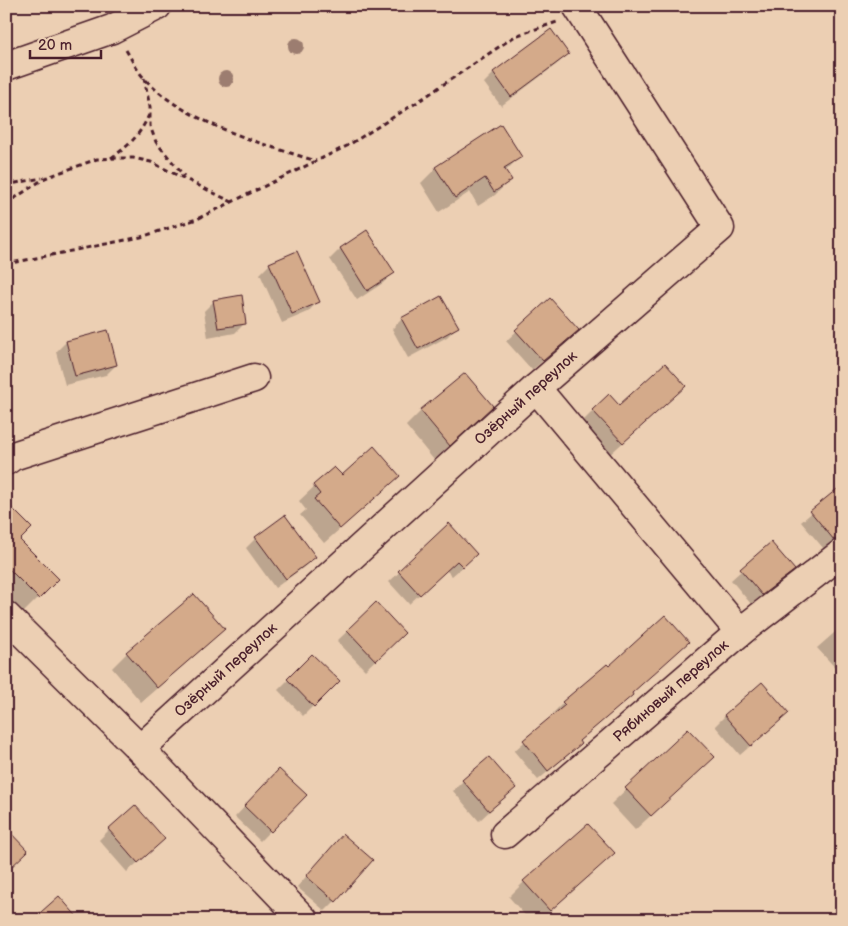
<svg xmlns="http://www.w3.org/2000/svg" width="848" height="926" viewBox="0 0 848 926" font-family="'Balsamiq Sans',sans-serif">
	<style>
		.shadow { fill: #0003 }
		.building { fill: #d4aa8a; stroke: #4a1f2b }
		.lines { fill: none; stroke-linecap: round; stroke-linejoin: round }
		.minor-casing { stroke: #4a1f2b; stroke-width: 31 }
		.major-casing { stroke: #4a1f2b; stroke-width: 31 }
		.path { stroke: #4a1f2b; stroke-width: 3; stroke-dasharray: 5 4; stroke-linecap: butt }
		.minor { stroke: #eccfb3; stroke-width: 28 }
		.major { stroke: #eccfb3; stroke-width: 28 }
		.tree { fill: #9c7d70 }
		.labels { text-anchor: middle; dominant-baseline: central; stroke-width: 4; stroke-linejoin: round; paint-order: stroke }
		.street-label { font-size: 15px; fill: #4a1f2b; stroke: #eccfb3 }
	</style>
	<rect width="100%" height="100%" fill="#eccfb3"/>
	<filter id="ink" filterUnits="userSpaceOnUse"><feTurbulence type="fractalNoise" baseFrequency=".02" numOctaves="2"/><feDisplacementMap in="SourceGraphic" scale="10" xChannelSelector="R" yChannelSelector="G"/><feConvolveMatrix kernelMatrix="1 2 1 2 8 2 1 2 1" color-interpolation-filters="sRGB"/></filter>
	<g filter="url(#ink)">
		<g class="shadow">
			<path d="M550,31l17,23 -10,10 -56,42 -17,-23 10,-10z"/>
			<path d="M520,156l-15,16 5,8 -15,15 -17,11 -8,-14 -31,20 -18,-29 15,-15z"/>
			<path d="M367,232l26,41 -10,10 -26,17 -27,-41 10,-10z"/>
			<path d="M270,264l48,37 -10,11 -26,11 -22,-49z"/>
			<path d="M550,300l17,40 -35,30 -26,-29z"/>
			<path d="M214,301l31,22 -10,10 -27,5 -4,-27z"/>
			<path d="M402,319l55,8 -10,10 -39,21 -16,-29z"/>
			<path d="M66,342l50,23 -10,10 -41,10 -9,-33z"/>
			<path d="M465,374l11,47 -42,39 -28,-34 15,-15z"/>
			<path d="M669,401l-62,56 -29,-31 15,-15z"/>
			<path d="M334,468l8,9 41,14 -59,52 -24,-28 6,-5 -7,-9z"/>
			<path d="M842,487v62l-13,-2 -5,2 -23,-27z"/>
			<path d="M6,516l12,24 39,39 -34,34 -17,-17z"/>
			<path d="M449,525l17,39 -14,12 -6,-6 -37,34 -20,-22z"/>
			<path d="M256,538l58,19 -10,10 -29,21 -29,-40z"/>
			<path d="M771,544l22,26 -10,10 -32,24 -20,-24z"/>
			<path d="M194,595l29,34 -15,15 -67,58 -29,-34 15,-15z"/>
			<path d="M376,604l17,39 -28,27 -28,-29z"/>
			<path d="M842,626v49l-25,-27z"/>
			<path d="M312,656l26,25 -35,35 -25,-26z"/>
			<path d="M608,668l23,26 -10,11 -43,37 1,2 -10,10 -31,26 -24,-29 41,-36 -2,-2 10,-10z"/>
			<path d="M788,713l-48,42 -25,-29 10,-10z"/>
			<path d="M688,730l10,42 -63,58 -24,-26z"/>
			<path d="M269,781l36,14 -45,46 -25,-24z"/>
			<path d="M463,781l51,7 -35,33 -26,-30z"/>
			<path d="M109,830l44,19 -26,23 -28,-32z"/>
			<path d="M333,846l2,55 -10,10 -28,-24z"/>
			<path d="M598,868l-58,52h-11l-20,-23 15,-15z"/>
		</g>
		<g class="building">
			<path d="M551,29l18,25 -58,43 -18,-25z"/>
			<path d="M501,124l21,33 -18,11 8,12 -18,12 -9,-14 -30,20 -20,-31z"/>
			<path d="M367,230l28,43 -28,18 -27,-43z"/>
			<path d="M297,251l23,51 -28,12 -23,-51z"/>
			<path d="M242,295l4,29 -28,4 -5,-28z"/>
			<path d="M441,296l18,31 -41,22 -17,-31z"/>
			<path d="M550,298l29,32 -36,31 -28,-31z"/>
			<path d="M108,330l9,35 -42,11 -9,-35z"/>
			<path d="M665,363l21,23 -63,57 -31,-33 17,-16 10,11z"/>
			<path d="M465,373l28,33 -43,40 -30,-36z"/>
			<path d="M374,446l26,30 -60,53 -26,-30 6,-5 -7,-9 21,-18 8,8z"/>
			<path d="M842,485v53l-8,2 -24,-29z"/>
			<path d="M6,502l26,26 -12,12 39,39 -20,20 -33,-33z"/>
			<path d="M285,515l31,42 -30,22 -31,-42z"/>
			<path d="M449,523l28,31 -14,13 -6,-6 -37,34 -22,-24z"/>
			<path d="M771,542l24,28 -33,25 -22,-26z"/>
			<path d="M194,594l31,35 -68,59 -31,-36z"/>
			<path d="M376,602l29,31 -29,28 -29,-31z"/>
			<path d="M665,615l24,27 -57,51 1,2 -54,46 2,3 -33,27 -25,-31 42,-35 -3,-3 45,-38 2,2z"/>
			<path d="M312,654l28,27 -26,26 -27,-28z"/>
			<path d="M762,682l27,31 -38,33 -27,-31z"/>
			<path d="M688,729l27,28 -64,59 -26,-28z"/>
			<path d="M489,757l27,31 -27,23 -27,-31z"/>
			<path d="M279,769l28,26 -36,37 -27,-26z"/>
			<path d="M135,805l30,34 -27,24 -30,-34z"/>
			<path d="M588,824l27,29 -65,58 -27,-30z"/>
			<path d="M6,828l22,23 -22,21z"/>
			<path d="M343,834l30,26 -37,42 -30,-26z"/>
			<path d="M59,896l21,24h-48z"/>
		</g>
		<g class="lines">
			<defs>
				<g id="minor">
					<path d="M536,388l204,244"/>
					<path d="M6,461l7,-5 241,-78"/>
					<path d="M6,616l134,133 164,171"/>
					<path d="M140,749l396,-361 184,-160 -143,-222"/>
					<path d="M505,834l235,-202 102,-79"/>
				</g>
				<path id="major" d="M6,66l106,-37 45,-23"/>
			</defs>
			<use href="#minor" class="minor-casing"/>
			<use href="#major" class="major-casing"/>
			<g class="path">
				<path d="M126,50c6,10 11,21 19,29 39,43 117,65 171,82"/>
				<path d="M144,78l6,29v19l6,16 28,34"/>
				<path d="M111,158c19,-13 28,-22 38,-43"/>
				<path d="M6,185l36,-7"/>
				<path d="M6,204l39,-26 52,-19 22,-1h14l18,4 81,40"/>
				<path d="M6,264l135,-27 56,-18 150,-73 69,-43 99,-67 42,-14"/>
			</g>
			<use href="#minor" class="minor"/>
			<use href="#major" class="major"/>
		</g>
		<g class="tree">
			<circle cx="296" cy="46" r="8"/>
			<circle cx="226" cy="79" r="8"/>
		</g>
	</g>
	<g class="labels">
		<g class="street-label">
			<text transform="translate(526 398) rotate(-42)">Озёрный переулок</text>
			<text transform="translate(226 670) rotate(-42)">Озёрный переулок</text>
			<text transform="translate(671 691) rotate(-41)">Рябиновый переулок</text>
		</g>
	</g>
	<rect width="848" height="926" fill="none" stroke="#eccfb3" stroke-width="25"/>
	<rect x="12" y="12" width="823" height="901" fill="none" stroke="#4a1f2b" stroke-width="2" filter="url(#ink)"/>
	<path d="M30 50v8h71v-8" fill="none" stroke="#4a1f2b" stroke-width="2.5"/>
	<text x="38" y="50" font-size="15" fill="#4a1f2b" stroke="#eccfb3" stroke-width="4" paint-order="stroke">20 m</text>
</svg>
